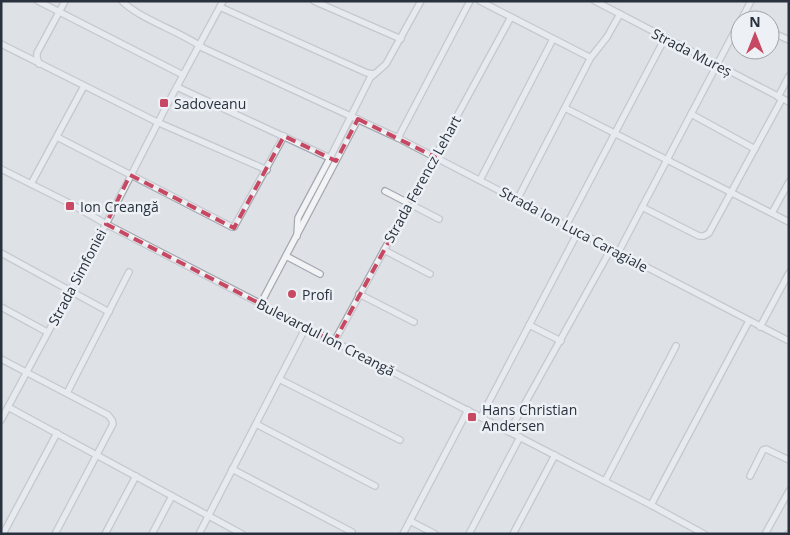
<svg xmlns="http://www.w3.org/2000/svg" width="790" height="535" viewBox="0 0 790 535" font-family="'Open Sans',sans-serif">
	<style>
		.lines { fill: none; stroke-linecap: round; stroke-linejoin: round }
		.minor-casing { stroke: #a4a9b1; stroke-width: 8 }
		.minor { stroke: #f1f3f5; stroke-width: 5.5 }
		.marked { fill: none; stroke: #c74862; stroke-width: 4; stroke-dasharray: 10 6; stroke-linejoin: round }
		.poi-dot { fill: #c74862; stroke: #edf1f5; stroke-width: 2 }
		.labels { text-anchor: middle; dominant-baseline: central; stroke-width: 5; stroke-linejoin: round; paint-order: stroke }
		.street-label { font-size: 14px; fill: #28313d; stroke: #edf1f5 }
		.poi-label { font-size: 14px; fill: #28313d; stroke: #edf1f5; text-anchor: start }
	</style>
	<rect width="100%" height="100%" fill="#dee2e7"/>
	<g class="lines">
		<defs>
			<g id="minor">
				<path d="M38,1l145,74"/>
				<path d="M122,1c19,19 58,30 81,47l195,90 391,203"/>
				<path d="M314,1l87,38"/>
				<path d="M480,1l109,56 3,-1 15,-19 13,-23"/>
				<path d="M595,1l194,101"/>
				<path d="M220,7l147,66 7,1"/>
				<path d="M741,20l10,-19"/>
				<path d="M778,35l11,5"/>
				<path d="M1,44l156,78 110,48"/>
				<path d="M39,64l-2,-7v-4l28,-52"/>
				<path d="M177,87l153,71"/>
				<path d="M778,97l11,-21"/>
				<path d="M565,108l224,114"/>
				<path d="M691,114l64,35"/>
				<path d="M57,137l175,90h2l50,-91"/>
				<path d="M398,138l72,-137"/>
				<path d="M1,169l70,35 35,20 545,281 53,29"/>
				<path d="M480,180l73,-141"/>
				<path d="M31,184l53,-98"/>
				<path d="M385,191l54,28"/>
				<path d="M517,200l74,-143"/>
				<path d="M642,207l57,29h5l5,-3 73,-134"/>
				<path d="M772,213l17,-31"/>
				<path d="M566,226l99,-188"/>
				<path d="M297,236l1,-18 32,-60 40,-80 16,-14 35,-63"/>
				<path d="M384,250l46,24"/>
				<path d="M1,253l108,59"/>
				<path d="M618,253l122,-232"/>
				<path d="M286,256l34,18"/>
				<path d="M359,294l55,28"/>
				<path d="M261,303l97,-184"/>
				<path d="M1,307l46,25"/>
				<path d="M529,325l32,16"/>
				<path d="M760,327l29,-54"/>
				<path d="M334,342l177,-325"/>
				<path d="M1,359l107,56 4,5 1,4 -58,110"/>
				<path d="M279,379l121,61"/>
				<path d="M67,393l62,-121"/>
				<path d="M8,407l234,127"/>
				<path d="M481,417l97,-185"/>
				<path d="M1,420l105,-196 61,-119 56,-104"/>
				<path d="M256,424l119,62"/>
				<path d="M509,432l102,-183"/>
				<path d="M232,469l120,63"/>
				<path d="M750,476l13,-26 3,-1 23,11"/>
				<path d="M605,481l71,-135"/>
				<path d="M651,505l98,-184"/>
				<path d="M410,521l25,13"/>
				<path d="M3,534l54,-101"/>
				<path d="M105,534l31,-58"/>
				<path d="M152,534l20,-38"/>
				<path d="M199,534l107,-207"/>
				<path d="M403,534l65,-124"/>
				<path d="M469,534l51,-97"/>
				<path d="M513,534l42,-79"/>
				<path d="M765,534l24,-43"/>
				<path d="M788,534h1"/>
			</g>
		</defs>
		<use href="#minor" class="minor-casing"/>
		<use href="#minor" class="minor"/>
	</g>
	<path d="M0 0H790V535H0ZM358,119l77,38 -101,185 -228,-118 24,-49 104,53 50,-92 52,25z" fill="#dee2e7" fill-opacity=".55" fill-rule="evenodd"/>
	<path class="marked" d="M358,119l77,38 -101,185 -228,-118 24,-49 104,53 50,-92 52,25z"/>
	<g class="poi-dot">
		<rect x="159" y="98" width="10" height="10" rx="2.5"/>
		<rect x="65" y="201" width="10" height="10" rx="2.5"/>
		<circle cx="292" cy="294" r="5"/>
		<rect x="467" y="412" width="10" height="10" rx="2.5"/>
	</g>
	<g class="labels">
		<g class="street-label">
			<text transform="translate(692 52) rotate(27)">Strada Mureș</text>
			<text transform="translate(422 179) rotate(-61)">Strada Ferencz Lehart</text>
			<text transform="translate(574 229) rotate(28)">Strada Ion Luca Caragiale</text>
			<text transform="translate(77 277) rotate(-62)">Strada Simfoniei</text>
			<text transform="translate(326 337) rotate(27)">Bulevardul Ion Creangă</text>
		</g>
		<g class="poi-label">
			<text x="174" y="103">Sadoveanu</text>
			<text x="80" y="206">Ion Creangă</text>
			<text x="302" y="294">Profi</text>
			<text x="482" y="409">Hans Christian<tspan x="482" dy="16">Andersen</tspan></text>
		</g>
	</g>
	<rect width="790" height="535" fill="none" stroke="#28313d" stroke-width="5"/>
	<g transform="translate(755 35)"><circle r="24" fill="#edf1f5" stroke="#9ea4ab"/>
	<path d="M0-4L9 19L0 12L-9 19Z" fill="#c74862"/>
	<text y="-8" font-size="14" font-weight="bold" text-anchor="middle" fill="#28313d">N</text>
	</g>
</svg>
